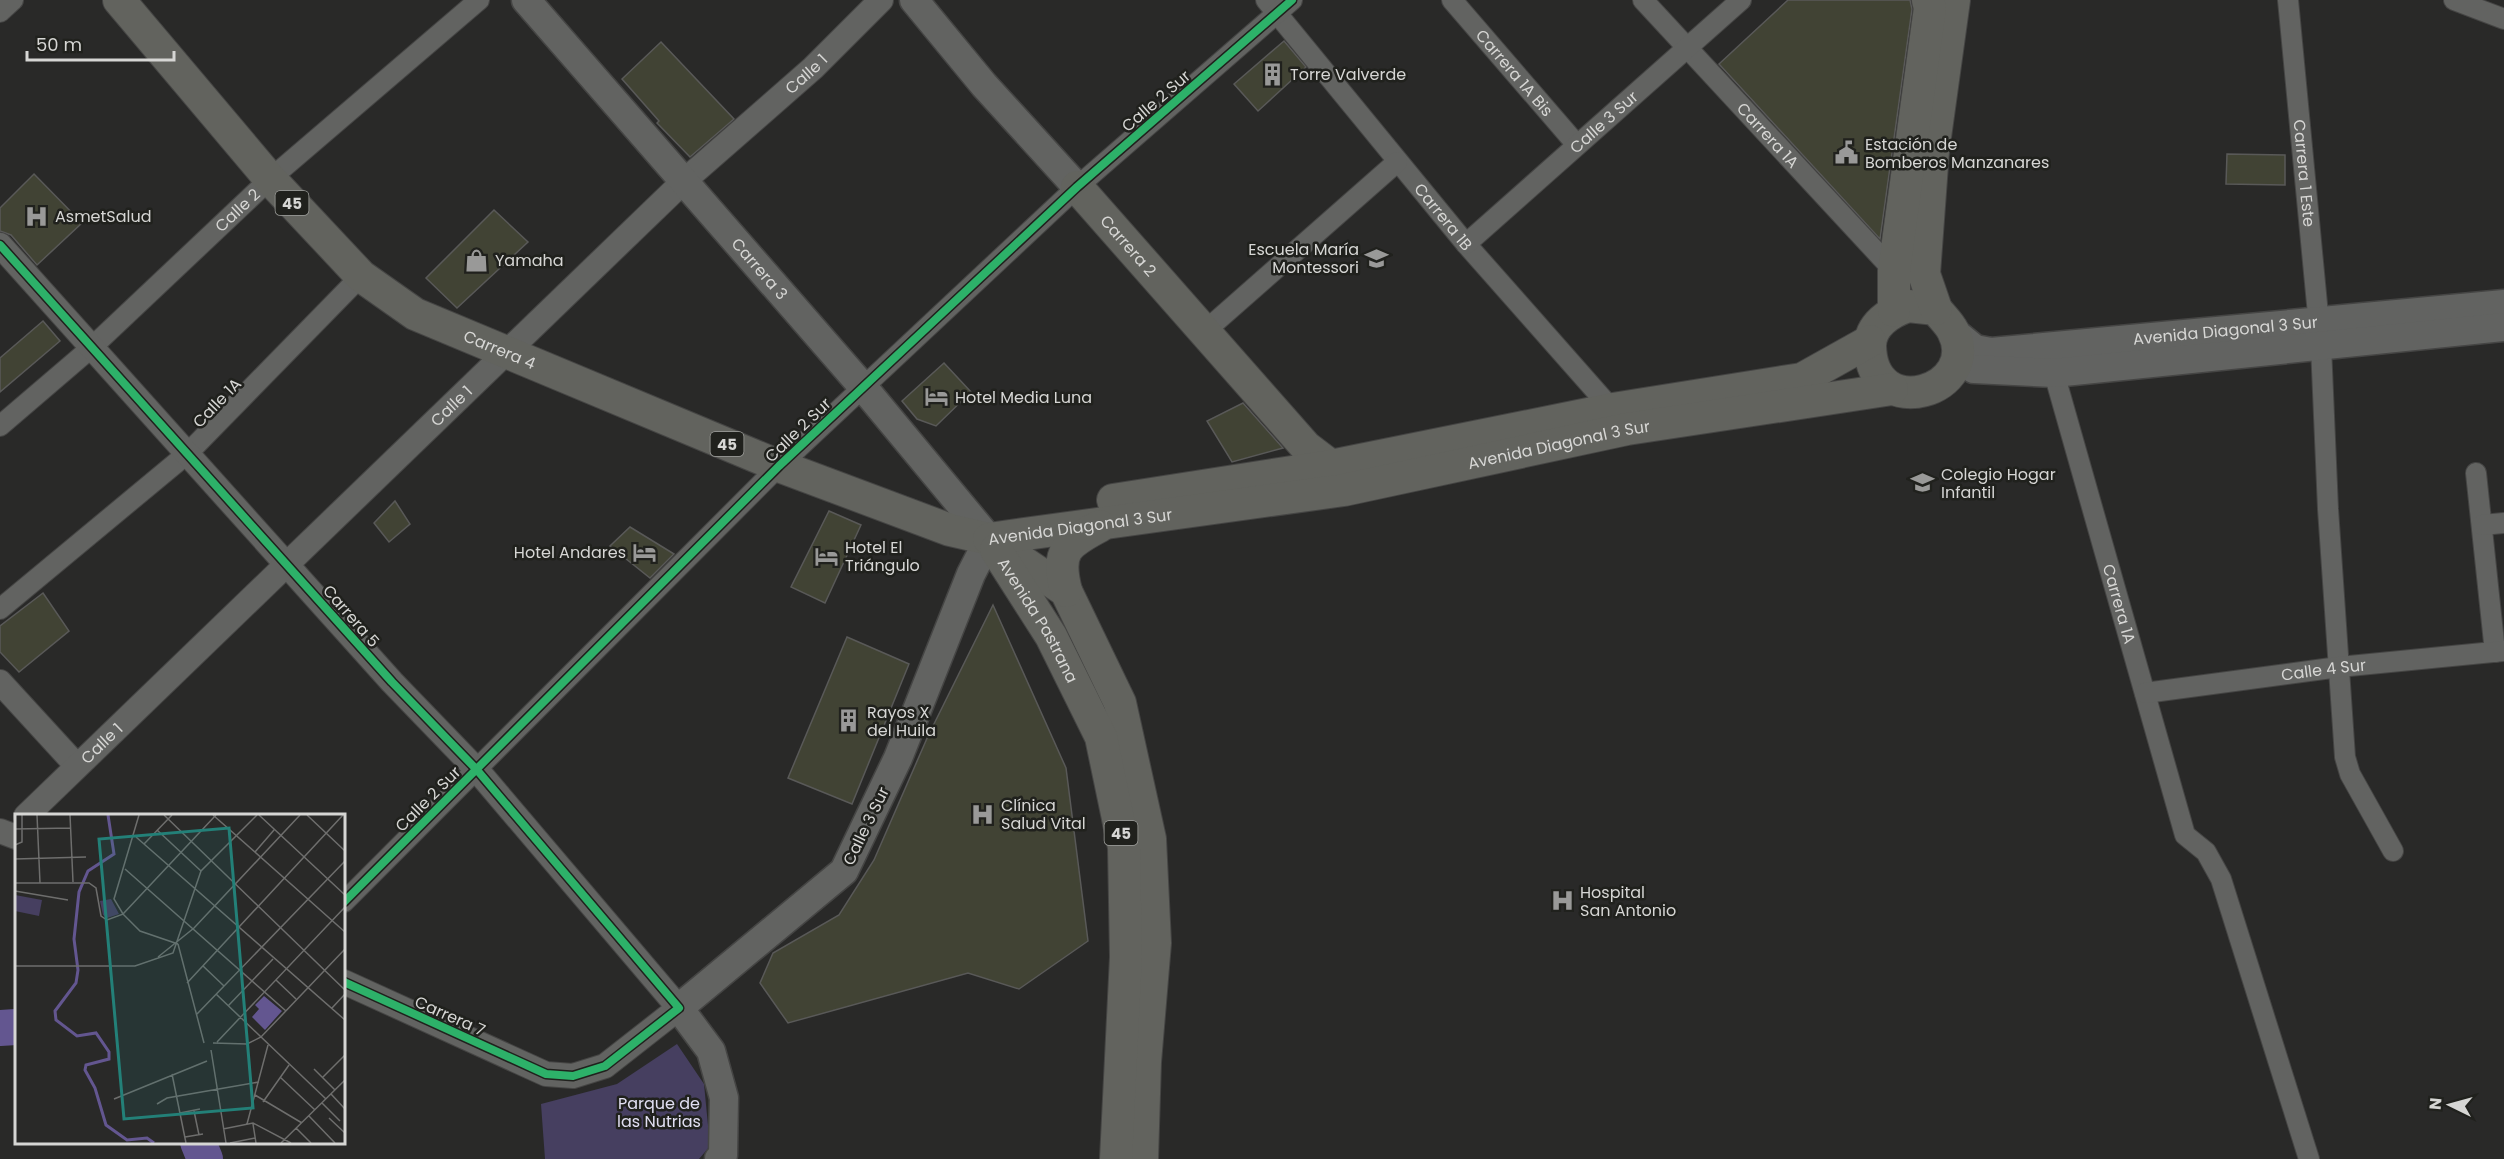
<svg xmlns="http://www.w3.org/2000/svg" width="2504" height="1159" viewBox="0 0 2504 1159" font-family="Poppins,sans-serif">
	<style>
		.green { fill: #463f60 }
		.lines { fill: none; stroke-linecap: round; stroke-linejoin: round }
		.river { stroke: #635690; stroke-width: 36 }
		.building { fill: #414334; stroke: #595958; stroke-width: 1.5 }
		.minor-casing { stroke: #454544; stroke-width: 22 }
		.tertiary-casing { stroke: #454544; stroke-width: 26 }
		.secondary-casing { stroke: #454544; stroke-width: 31 }
		.primary-casing { stroke: #454544; stroke-width: 34 }
		.minor { stroke: #626361; stroke-width: 20 }
		.tertiary { stroke: #626361; stroke-width: 24 }
		.secondary { stroke: #626361; stroke-width: 28 }
		.primary { stroke: #62635e; stroke-width: 32 }
		.cycleway-casing { stroke: #20211d; stroke-width: 11 }
		.cycleway { stroke: #2db169; stroke-width: 8 }
		.labels { text-anchor: middle; dominant-baseline: central; stroke-width: 5; stroke-linejoin: round; paint-order: stroke }
		.shield { fill: #20211d; stroke: #9fa09d; stroke-width: 1.5 }
		.shield-label { font-size: 15px; font-weight: bold; fill: #d6d6d4 }
		.street-label { font-size: 16px; fill: #d6d6d4; stroke: #20211d }
		.poi-label { font-size: 16px; fill: #d6d6d4; stroke: #20211d; text-anchor: start }
		.park-label { font-size: 16px; fill: #e1dff2; stroke: #20211d }
		.inset-river { fill: none; stroke: #635690; stroke-width: 3 }
		.inset-road { fill: none; stroke: #6e6e6d; stroke-width: 1.5 }
		.view { fill: #238078; fill-opacity: 0.15; stroke: #238078; stroke-width: 3 }
		.inset-edge { fill: none; stroke: #d6d6d4; stroke-width: 3 }
	</style>
	<rect width="100%" height="100%" fill="#292928"/>
	<path class="green" d="M677,1044l27,40 6,62 -11,13h-154l-4,-55 76,-20z"/>
	<g class="lines">
		<g class="river">
			<path d="M0,1028l16,-1"/>
			<path d="M198,1142l7,17"/>
		</g>
	</g>
	<g class="building">
		<path d="M1788,0h122l2,9 -32,230 -161,-175z"/>
		<path d="M1284,41l22,26 -48,44 -24,-27z"/>
		<path d="M661,42l73,77 -44,38 -33,-34 2,-2 -37,-42z"/>
		<path d="M2227,154l58,1v30l-59,-1z"/>
		<path d="M34,174l48,49 -45,42 -26,-30 -11,-4v-23z"/>
		<path d="M494,210l34,32 -71,66 -31,-30z"/>
		<path d="M43,321l17,20 -60,51v-34z"/>
		<path d="M944,363l27,29 -35,34 -19,-7 -15,-18z"/>
		<path d="M1243,403l40,45 -51,14 -25,-41z"/>
		<path d="M395,501l15,23 -21,18 -15,-19z"/>
		<path d="M829,511l32,14 -36,78 -34,-16z"/>
		<path d="M630,527l44,27 -24,24 -40,-32z"/>
		<path d="M43,593l26,38 -50,41 -19,-20v-26z"/>
		<path d="M993,605l73,163 22,173 -69,48 -51,-16 -180,50 -28,-40 13,-30 66,-38 35,-55 54,-124z"/>
		<path d="M847,637l62,27 -57,140 -64,-26z"/>
	</g>
	<g class="lines">
		<defs>
			<g id="minor">
				<path id="s1" d="M1266,0l200,244 151,171"/>
				<path id="s2" d="M1452,0l125,145"/>
				<path id="s3" d="M1643,0l251,271"/>
				<path id="s4" d="M2288,0l33,346 7,163 17,248 5,17 43,77"/>
				<path d="M2454,0l50,19"/>
				<path d="M0,12l13,-12"/>
				<path id="s5" d="M1466,244l275,-244"/>
				<path d="M1204,332l193,-170"/>
				<path id="s6" d="M2054,373l131,462 21,17 15,27 88,280"/>
				<path id="s7" d="M0,426l91,-78 179,-169 209,-179"/>
				<path d="M2476,473l19,179"/>
				<path d="M2482,525l22,-2"/>
				<path d="M0,609l188,-156 173,-177"/>
				<path id="s8" d="M2145,693l194,-26 165,-16"/>
				<path d="M344,902l435,-436 298,-279 215,-187"/>
			</g>
			<g id="tertiary">
				<path d="M0,245l392,437 85,88 202,238 -74,58 -32,10 -27,-2 -202,-92"/>
				<path d="M0,682l77,84"/>
				<path id="s9" d="M26,816l658,-635 129,-113 68,-68"/>
				<path d="M0,831l16,6"/>
			</g>
			<g id="secondary">
				<path id="s10" d="M526,0l337,387 126,152 -18,35 -73,184 -54,113 -165,137 32,43 13,47 -1,57 -4,4"/>
				<path d="M914,0l70,85 93,102"/>
				<path id="s11" d="M1953,331l22,18 16,3 513,-48"/>
				<path d="M1974,369l80,4 450,-46"/>
			</g>
			<g id="primary">
				<path id="s12" d="M119,0l151,179 91,97 54,38 364,152 171,64 39,9 77,52 54,112 30,136 5,104 -10,119 -3,97"/>
				<path id="s13" d="M1077,187l229,260 25,19 5,10"/>
				<path d="M1908,306l28,3c5,7 13,14 17,22 30,59 -81,95 -83,15 0,-21 20,-34 38,-40z"/>
				<path d="M1936,309l-12,-35 9,-123 21,-151"/>
				<path d="M1894,311v-40l36,-263 -2,-8"/>
				<path d="M1113,500l218,-34 282,-57 189,-30 68,-38"/>
				<path id="s14" d="M989,539l355,-49 283,-61 265,-40"/>
				<path id="s15" d="M996,550l55,86 50,101 23,110 2,110 -10,202"/>
				<path d="M1066,591c-10,-40 0,-47 34,-65"/>
			</g>
		</defs>
		<use href="#minor" class="minor-casing"/>
		<use href="#tertiary" class="tertiary-casing"/>
		<use href="#secondary" class="secondary-casing"/>
		<use href="#primary" class="primary-casing"/>
		<use href="#minor" class="minor"/>
		<use href="#tertiary" class="tertiary"/>
		<use href="#secondary" class="secondary"/>
		<use href="#primary" class="primary"/>
		<defs>
			<g id="cycleway">
				<path d="M0,245l392,437 85,88 202,238 -74,58 -32,10 -27,-2 -202,-92"/>
				<path d="M344,902l435,-436 298,-279 215,-187"/>
			</g>
		</defs>
		<use href="#cycleway" class="cycleway-casing"/>
		<use href="#cycleway" class="cycleway"/>
	</g>
	<defs>
		<symbol id="building-bare" viewBox="-9 -9 18 18"><path d="M-4-6H4V6H1V3H-1V6H-4ZM-2.5-4.3h1.7v1.8h-1.7ZM.8-4.3h1.7v1.8H.8ZM-2.5-1h1.7V.8h-1.7ZM.8-1h1.7V.8H.8Z" fill="#999998" stroke="#20211d" stroke-width="2.5" paint-order="stroke"/></symbol>
		<symbol id="civic-bare" viewBox="-9 -9 18 18"><path d="M-.6-6.5H3V-4.5H.6V-3L4-1V1h2V6H-6V1h2V-1L-.6-3ZM-1.2 2.5V6h2.4V2.5Z" fill="#999998" stroke="#20211d" stroke-width="2.5" paint-order="stroke"/></symbol>
		<symbol id="hospital-bare" viewBox="-9 -9 18 18"><path d="M-5-5h3v3.5h4V-5h3V5h-3V1.5h-4V5h-3Z" fill="#999998" stroke="#20211d" stroke-width="2.5" paint-order="stroke"/></symbol>
		<symbol id="school-bare" viewBox="-9 -9 18 18"><path d="M0-5L7-2L0 1L-7-2ZM-4 1L0 2.5L4 1V4Q0 6-4 4Z" fill="#999998" stroke="#20211d" stroke-width="2.5" paint-order="stroke"/></symbol>
		<symbol id="shop-bare" viewBox="-9 -9 18 18"><path d="M-5-2.5h2.3a2.7 3.5 0 0 1 5.4 0H5L5.5 6h-11ZM-1.5-2.5h3a1.5 2.3 0 0 0-3 0Z" fill="#999998" stroke="#20211d" stroke-width="2.5" paint-order="stroke"/></symbol>
		<symbol id="hotel-bare" viewBox="-9 -9 18 18"><path d="M-6-4.5h1.5V1H6V5H4.5V3h-9V5H-6ZM-4 0a1.8 1.8 0 1 1 3.6 0ZM.5 0V-2.5h3Q6-2.5 6 0Z" fill="#999998" stroke="#20211d" stroke-width="2.5" paint-order="stroke"/></symbol>
	</defs>
	<g fill-rule="evenodd">
		<use href="#building-bare" x="1256" y="58" width="33" height="33"/>
		<use href="#civic-bare" x="1830" y="136" width="33" height="33"/>
		<use href="#hospital-bare" x="20" y="200" width="33" height="33"/>
		<use href="#school-bare" x="1360" y="242" width="33" height="33"/>
		<use href="#shop-bare" x="460" y="244" width="33" height="33"/>
		<use href="#hotel-bare" x="920" y="380" width="33" height="33"/>
		<use href="#school-bare" x="1906" y="466" width="33" height="33"/>
		<use href="#hotel-bare" x="628" y="536" width="33" height="33"/>
		<use href="#hotel-bare" x="810" y="540" width="33" height="33"/>
		<use href="#building-bare" x="832" y="704" width="33" height="33"/>
		<use href="#hospital-bare" x="966" y="798" width="33" height="33"/>
		<use href="#hospital-bare" x="1546" y="884" width="33" height="33"/>
	</g>
	<g class="labels">
		<g class="shield">
			<rect x="275.5" y="191" width="33" height="24" rx="4.5"/>
			<rect x="710.5" y="432" width="33" height="24" rx="4.5"/>
			<rect x="1104.5" y="821" width="33" height="24" rx="4.5"/>
		</g>
		<g class="shield-label">
			<text x="292" y="203">45</text>
			<text x="727" y="444">45</text>
			<text x="1121" y="833">45</text>
		</g>
		<g class="street-label">
			<text stroke="none"><textPath href="#s2" startOffset="96">Carrera 1A Bis</textPath></text>
			<text stroke="none"><textPath href="#s9" startOffset="1077">Calle 1</textPath></text>
			<text transform="translate(1156 101) rotate(-41)">Calle 2 Sur</text>
			<text stroke="none"><textPath href="#s5" startOffset="184">Calle 3 Sur</textPath></text>
			<text stroke="none"><textPath href="#s3" startOffset="184">Carrera 1A</textPath></text>
			<text stroke="none"><textPath href="#s4" startOffset="174">Carrera 1 Este</textPath></text>
			<text stroke="none"><textPath href="#s7" startOffset="321">Calle 2</textPath></text>
			<text stroke="none"><textPath href="#s1" startOffset="280">Carrera 1B</textPath></text>
			<text stroke="none"><textPath href="#s13" startOffset="78">Carrera 2</textPath></text>
			<text stroke="none"><textPath href="#s10" startOffset="356">Carrera 3</textPath></text>
			<text stroke="none"><textPath href="#s11" startOffset="280">Avenida Diagonal 3 Sur</textPath></text>
			<text stroke="none"><textPath href="#s12" startOffset="525">Carrera 4</textPath></text>
			<text transform="translate(217 403) rotate(-46)">Calle 1A</text>
			<text stroke="none"><textPath href="#s9" startOffset="591">Calle 1</textPath></text>
			<text transform="translate(798 430) rotate(-44)">Calle 2 Sur</text>
			<text stroke="none"><textPath href="#s14" startOffset="578">Avenida Diagonal 3 Sur</textPath></text>
			<text stroke="none"><textPath href="#s14" startOffset="92">Avenida Diagonal 3 Sur</textPath></text>
			<text stroke="none"><textPath href="#s6" startOffset="240">Carrera 1A</textPath></text>
			<text transform="translate(351 616) rotate(49)">Carrera 5</text>
			<text stroke="none"><textPath href="#s15" startOffset="82">Avenida Pastrana</textPath></text>
			<text stroke="none"><textPath href="#s8" startOffset="180">Calle 4 Sur</textPath></text>
			<text stroke="none"><textPath href="#s9" startOffset="105">Calle 1</textPath></text>
			<text transform="translate(428 799) rotate(-45)">Calle 2 Sur</text>
			<text transform="translate(866 826) rotate(-64)">Calle 3 Sur</text>
			<text transform="translate(450 1016) rotate(24)">Carrera 7</text>
		</g>
		<g class="poi-label">
			<text x="1290" y="74">Torre Valverde</text>
			<text x="1865" y="144">Estación de<tspan x="1865" dy="18">Bomberos Manzanares</tspan></text>
			<text x="55" y="216">AsmetSalud</text>
			<text x="1359" y="249" text-anchor="end">Escuela María<tspan x="1359" dy="18">Montessori</tspan></text>
			<text x="495" y="260">Yamaha</text>
			<text x="955" y="397">Hotel Media Luna</text>
			<text x="1941" y="474">Colegio Hogar<tspan x="1941" dy="18">Infantil</tspan></text>
			<text x="845" y="547">Hotel El<tspan x="845" dy="18">Triángulo</tspan></text>
			<text x="626" y="552" text-anchor="end">Hotel Andares</text>
			<text x="867" y="712">Rayos X<tspan x="867" dy="18">del Huila</tspan></text>
			<text x="1001" y="805">Clínica<tspan x="1001" dy="18">Salud Vital</tspan></text>
			<text x="1580" y="892">Hospital<tspan x="1580" dy="18">San Antonio</tspan></text>
		</g>
		<g class="park-label">
			<text x="659" y="1103">Parque de<tspan x="659" dy="18">las Nutrias</tspan></text>
		</g>
	</g>
	<g transform="translate(15 814)">
		<rect width="330" height="330" fill="#292928"/>
		<path d="M0,81l27,5 -3,16 -24,-5zM96,85l8,15 -12,4 -4,-3 -3,-14z" fill="#463f60"/>
		<path d="M249,182l18,15 -17,19 -13,-13 7,-8 -4,-4z" fill="#635690"/>
		<path class="inset-river" d="M93,1l6,39 -26,17 -9,21 -5,47 4,31 -2,13 -21,28 1,9 21,16 19,-3 13,19v7l-23,6 -1,5 10,18 11,37 21,15 20,-2 7,5"/>
		<path class="inset-road" d="M22,1l3,68M55,1l3,67M124,1l-25,84 9,15 93,-99M149,1l181,175M198,1l132,117M244,1l86,80M292,1l38,36M0,15l56,-1M142,16l44,41M121,23l209,183M129,30l28,-29M0,31l7,-3v-27M240,38l19,-22M0,45l71,-2M110,55l161,142M0,69h74l7,5 5,28 6,4 16,-6 17,17 38,13M0,77l53,9M163,130l26,99M143,143l36,-29 106,-113M0,152h120l38,-13 28,-82 56,-56M188,152l21,20M261,166l20,19M172,169l156,-168M201,180l110,105M213,192l45,-47M317,194l13,-14M182,200l148,-153M202,228l128,-135M198,229l34,1 14,-7 84,-88M196,236l15,93M299,255l21,21M157,260l14,69M265,263l35,33M307,264l23,-23M316,280l14,15M240,281l47,28M99,285l93,-38M248,288l26,-37M307,289l18,18M142,290l10,-6 92,-16M179,297l5,24M165,299l20,-4M294,302l26,27M314,304l16,15M232,310l21,-79M238,310l3,19M281,314l15,15M208,315l30,-6 38,20M170,323l18,-3M215,329l25,-5M266,329l64,-63"/>
		<path class="view" d="M214,14l24,280 -129,11 -25,-280z"/>
		<rect width="330" height="330" class="inset-edge"/>
	</g>
	<g transform="translate(2450 1105) rotate(275)" stroke="#20211d" stroke-width="4.5" paint-order="stroke">
	<path d="M0-4.5L10 22L0 15L-10 22Z" fill="#d6d6d4"/>
	<text y="-9" font-size="16" font-weight="bold" text-anchor="middle" fill="#d6d6d4">N</text>
	</g>
	<path d="M27 51v9h147v-9" fill="none" stroke="#d6d6d4" stroke-width="3"/>
	<text x="36" y="51" font-size="18" fill="#d6d6d4" stroke="#20211d" stroke-width="4.5" paint-order="stroke">50 m</text>
</svg>
